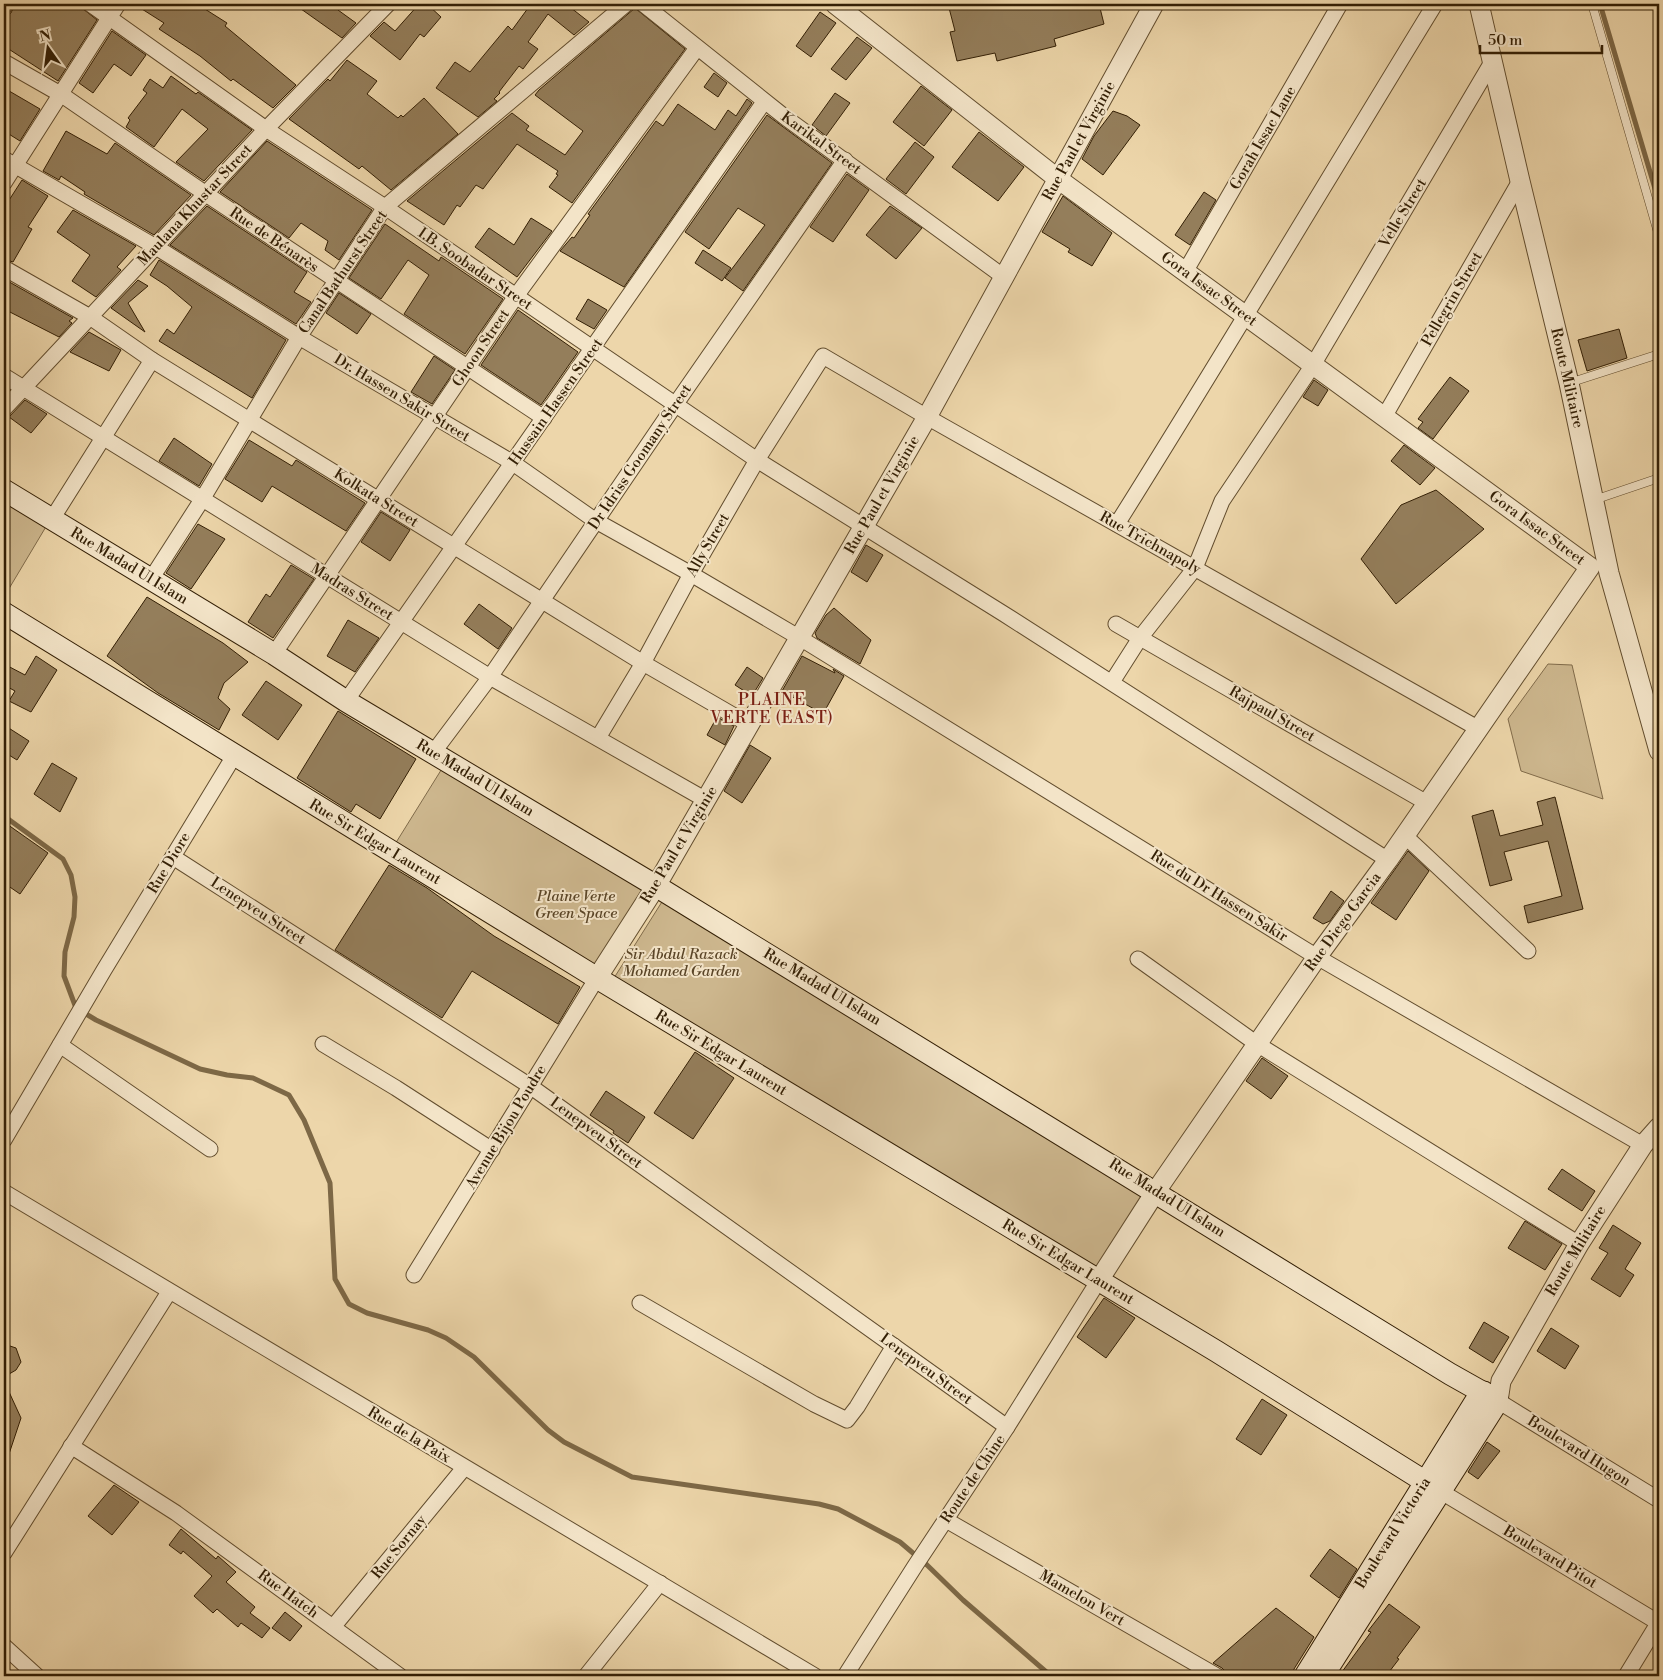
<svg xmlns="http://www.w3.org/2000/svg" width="1663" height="1680" viewBox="0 0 1663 1680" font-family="'Libre Bodoni',serif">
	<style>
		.green { fill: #cdb78e; stroke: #806b4a }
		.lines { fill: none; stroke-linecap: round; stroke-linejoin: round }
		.stream { stroke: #7d6846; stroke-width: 5 }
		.building { fill: #947e5b; stroke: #331f05 }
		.service-casing { stroke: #624d2e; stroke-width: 9 }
		.minor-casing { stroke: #624d2e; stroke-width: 17 }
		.tertiary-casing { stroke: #624d2e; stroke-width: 21 }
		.secondary-casing { stroke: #331f05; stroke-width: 23 }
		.service { stroke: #f3e4c8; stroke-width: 8 }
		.minor { stroke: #f3e4c8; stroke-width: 15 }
		.tertiary { stroke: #f3e4c8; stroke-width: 19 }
		.secondary { stroke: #f3e4c8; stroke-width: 21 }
		.labels { text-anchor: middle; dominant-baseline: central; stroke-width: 4; stroke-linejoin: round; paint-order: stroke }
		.street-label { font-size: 15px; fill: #331f05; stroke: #f3e4c8 }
		.park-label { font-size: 15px; font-style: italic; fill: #5a4527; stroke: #f3e4c8 }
		.neighbourhood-label { font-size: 16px; letter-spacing: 1px; fill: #7a1f14; stroke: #f3e4c8 }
	</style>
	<rect width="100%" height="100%" fill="#edd6aa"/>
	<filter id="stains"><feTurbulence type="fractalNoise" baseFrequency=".004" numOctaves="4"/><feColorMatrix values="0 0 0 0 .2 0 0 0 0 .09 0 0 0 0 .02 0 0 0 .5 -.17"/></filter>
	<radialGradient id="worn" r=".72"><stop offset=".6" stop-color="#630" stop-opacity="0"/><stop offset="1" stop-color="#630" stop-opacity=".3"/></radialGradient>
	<g class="green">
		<path d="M4,499l43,26 -43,72z"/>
		<path d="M1548,664l24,1 31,134 -82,-28 -13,-52z"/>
		<path d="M443,767l205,125 -51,82 -205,-125z"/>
		<path d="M665,897l480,295 -46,76 -485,-290z"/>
	</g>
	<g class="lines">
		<g class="stream">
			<path d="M1600,4l59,198"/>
			<path d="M4,816l59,43 8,16 4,22 -1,20 -9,35 -1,24 12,32 20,12 104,49 27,6 26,3 36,17 15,25 26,63 5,96 14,25 18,9 61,17 18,8 28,19 74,73 16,12 68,35 187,27 19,5 62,33 27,23 36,35 88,76"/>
		</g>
	</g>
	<g class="building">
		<path d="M15,4h62l20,16 -39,61 -54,-35v-30l7,-3z"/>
		<path d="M134,4h63l30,19 -2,3 71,59 -23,23 -40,-29 -2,2 -31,-25 -41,-27 5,-6z"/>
		<path d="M294,4h49l-5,6 18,13 -14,15z"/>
		<path d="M419,4h8l14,13 -17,20 -4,-3 -20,26 -30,-24 14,-14 11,9z"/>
		<path d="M531,4h35l23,18 -15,13 -26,-21 -20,28 10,7 -15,20 -4,-3 -20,26 1,1 -6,6 3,2 -19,16 -42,-29 19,-26 15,10 38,-46 4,4z"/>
		<path d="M948,4h151l5,20 -50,15 2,7 -59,15 -2,-8 -38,8 -7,-29 5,-1z"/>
		<path d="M635,8l50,41 -113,154 -23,-16 9,-12 -2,-1 2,-3 -41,-27 -34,45 -7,-4 -16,22 -3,-2 -13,20 -37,-24 105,-88 17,13 -3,4 39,25 18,-24 -48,-36 4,-5z"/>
		<path d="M820,12l16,11 -25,34 -15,-11z"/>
		<path d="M112,31l34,24 -15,21 -17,-12 -21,29 -14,-10z"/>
		<path d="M857,37l15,11 -26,32 -15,-11z"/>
		<path d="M347,60l30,21 -10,13 31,24 3,-3 2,2 21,-19 34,36 -67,56 -29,-24 -3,3 -70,-50 39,-40 2,2z"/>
		<path d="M714,73l13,10 -9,14 -14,-10z"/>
		<path d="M171,76l25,18 2,-2 54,38 -48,51 -28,-19 32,-33 -26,-20 -28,38 -28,-20 4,-7 -2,-2 19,-25 -4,-3 7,-11 13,9z"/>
		<path d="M921,86l31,24 -28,36 -31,-24z"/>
		<path d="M4,88l36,21 -20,32 -16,-10z"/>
		<path d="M835,93l15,10 -24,33 -14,-11z"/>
		<path d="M747,99l5,4 -128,184 -64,-36 12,-14 2,1 16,-23 -2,-1 68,-93 7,5 15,-22 37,26 13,-20 8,6z"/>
		<path d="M1113,111l14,5 13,9 -37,50 -21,-16 12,-23z"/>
		<path d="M767,115l65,48 -89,128 -18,-13 40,-53 -27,-17 -29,41 -24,-17z"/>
		<path d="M66,131l41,23 8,-11 76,52 -37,40 -70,-41 1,-2 -24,-16 -2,4 -16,-9z"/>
		<path d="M979,132l45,35 -26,34 -46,-34z"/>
		<path d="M267,141l105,69 -33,50 -14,-10 3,-9 -27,-18 -12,15 -69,-46z"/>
		<path d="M915,142l19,15 -28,37 -20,-15z"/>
		<path d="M847,174l22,16 -36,52 -23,-15z"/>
		<path d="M22,180l26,16 -20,31 4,2 -19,33 -9,-3v-51z"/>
		<path d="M1204,192l12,8 -26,45 -15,-10z"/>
		<path d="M1063,196l49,37 -20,33 -24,-14 2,-3 -28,-17z"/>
		<path d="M207,206l100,66 -13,20 17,10 -15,22 -126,-79z"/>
		<path d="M890,206l32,22 -26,31 -30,-24z"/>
		<path d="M73,210l63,36 -19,21 4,3 -25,27 -24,-16 18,-26 -33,-23z"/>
		<path d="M531,218l21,13 -35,46 -42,-30 14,-19 25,17z"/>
		<path d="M385,224l54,37 2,-4 62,42 -38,55 -61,-40 25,-39 -21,-15 -27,39 -32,-21z"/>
		<path d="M703,250l28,18 -9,13 -27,-18z"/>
		<path d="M159,260l127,80 -34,58 -93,-57 8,-12 7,5 18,-27 -25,-21 -17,-11z"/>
		<path d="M4,279l69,39 -4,3 3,2 -13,14 -55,-28z"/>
		<path d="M138,280l10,6 -20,17 17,29 -34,-24z"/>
		<path d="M339,293l32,21 -14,20 -31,-21z"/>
		<path d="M588,299l19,11 -13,19 -18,-10z"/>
		<path d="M518,310l60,42 -37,53 -60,-40z"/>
		<path d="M1619,329l8,29 -40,13 -9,-31z"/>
		<path d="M89,332l32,18 -12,21 -39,-19z"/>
		<path d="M434,356l21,14 -23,34 -21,-12z"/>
		<path d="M1450,377l19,14 -36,48 -15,-11 5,-6 -5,-3z"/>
		<path d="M1314,380l14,10 -10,16 -15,-9z"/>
		<path d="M25,400l22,14 -16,19 -22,-16z"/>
		<path d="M174,438l38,26 -13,22 -40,-25z"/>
		<path d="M249,440l43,26 4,-6 69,43 -19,28 -74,-45 -10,16 -37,-23z"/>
		<path d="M1404,445l31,23 -15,17 -29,-24z"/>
		<path d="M1436,490l48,39 -88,75 -35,-45 40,-54z"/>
		<path d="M381,512l29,18 -20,31 -29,-19z"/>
		<path d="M198,524l27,15 -34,50 -25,-16z"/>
		<path d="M866,545l17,10 -16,27 -16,-10z"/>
		<path d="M291,565l23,14 -41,59 -25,-16 18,-28 4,3z"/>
		<path d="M147,597l76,46 25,19 -24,21 -6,15 12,11 -11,21 -61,-37 -51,-37z"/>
		<path d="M479,604l33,24 -14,21 -34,-25z"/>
		<path d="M834,608l37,32 -11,24 -43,-26 -2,-5 11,-18z"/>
		<path d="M348,620l31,18 -24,34 -28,-16z"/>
		<path d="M36,656l21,14 -26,42 -22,-11 6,-10 -11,-6v-21l21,11z"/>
		<path d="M802,656l33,17 -2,-4 11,7 -21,38 -41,-23z"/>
		<path d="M747,667l16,11 -11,18 -17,-11z"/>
		<path d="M266,681l36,24 -24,35 -36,-25z"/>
		<path d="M338,711l78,48 -36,60 -24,-15 -5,8 -54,-34z"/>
		<path d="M717,717l17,9 -9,19 -18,-10z"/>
		<path d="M4,725l25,16 -12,19 -13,-8z"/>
		<path d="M750,745l21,13 -29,45 -18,-12z"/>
		<path d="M52,763l25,15 -17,34 -26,-18z"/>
		<path d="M1555,797l28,112 -55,14 -4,-17 38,-10 -14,-55 -44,11 8,28 -22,6 -18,-70 21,-6 7,26 43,-11 -6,-23z"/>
		<path d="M4,822l44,31 -28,41 -16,-11z"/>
		<path d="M1408,851l21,20 -33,49 -25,-17z"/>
		<path d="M389,865l38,23 67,48 86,51 -22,37 -86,-53 -30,47 -107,-68z"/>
		<path d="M1331,891l13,10 -14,20 -7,3 -10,-6z"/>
		<path d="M695,1052l39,26 -41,61 -39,-26z"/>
		<path d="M1262,1058l26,18 -17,23 -25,-18z"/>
		<path d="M606,1091l39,26 -17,26 -15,-10 1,-2 -24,-16z"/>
		<path d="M1562,1169l33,22 -13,20 -34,-22z"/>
		<path d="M1525,1221l37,23 -17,26 -37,-22z"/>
		<path d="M1613,1225l28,18 -16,26 9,6 -14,22 -29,-18 17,-26 -9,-5z"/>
		<path d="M1104,1298l31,20 -29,40 -29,-21z"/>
		<path d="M1484,1322l25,15 -16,26 -24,-15z"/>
		<path d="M1551,1328l28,18 -14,23 -28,-18z"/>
		<path d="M4,1344l12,4 5,14 -5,8 -12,7z"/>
		<path d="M4,1381l17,37 -15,45 -2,-1z"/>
		<path d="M1262,1399l25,16 -26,40 -25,-16z"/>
		<path d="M1487,1442l13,9 -22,28 -10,-7z"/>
		<path d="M114,1485l25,17 -27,33 -24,-19z"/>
		<path d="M181,1529l35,30 2,-3 18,16 -10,10 29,25 -5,6 20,15 -8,10 -21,-15 -3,4 -21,-18 -4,4 -19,-17 18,-20 -29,-25 -2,3 -12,-9z"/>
		<path d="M1330,1549l27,20 -18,29 -29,-22z"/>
		<path d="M1389,1604l31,23 -23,31 2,1 -13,17h-47l32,-44 -3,-1z"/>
		<path d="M1276,1608l38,29 -20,32 -1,7h-64l-7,-8 -9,-5z"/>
		<path d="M285,1612l17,14 -12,15 -18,-13z"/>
	</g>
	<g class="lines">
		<defs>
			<g id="service">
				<path d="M1592,4l67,232"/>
				<path d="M1569,383l90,-29"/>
				<path d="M1594,500l65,-22"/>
			</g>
			<g id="minor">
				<path d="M90,4l176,125 119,78 372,253 247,154 384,246"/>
				<path d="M643,4l143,114 218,159"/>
				<path d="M4,7l2,-3"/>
				<path d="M4,62l58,33 144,99 338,224"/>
				<path d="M4,159l152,88 143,90 214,126 83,58 95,53 109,64 517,319 326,188"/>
				<path d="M4,183l114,-179"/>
				<path d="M4,268l86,49 62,43 491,303 107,62"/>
				<path d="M1185,272l155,-268"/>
				<path d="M4,376l486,301 216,123"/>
				<path d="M4,409l262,-280 122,-125"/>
				<path d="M1384,417l136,-236"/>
				<path d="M52,519l100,-159"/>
				<path d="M1117,524c108,-172 212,-347 318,-520"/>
				<path d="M151,579l52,-81 96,-161 86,-130 241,-203"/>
				<path d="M1116,624l311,179"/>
				<path d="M274,654l242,-358 181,-248"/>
				<path d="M1112,682l28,-44 55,-70 27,-67 91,-136 179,-303"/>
				<path d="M346,701l418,-599"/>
				<path d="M598,738l45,-75 48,-89 66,-114 66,-104 104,61 552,312"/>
				<path d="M433,753l57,-76 185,-272 170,-245"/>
				<path d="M1405,836l123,115"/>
				<path d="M173,857l357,229 477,341"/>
				<path d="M1138,959l119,85 322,200"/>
				<path d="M323,1044l73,44 96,62"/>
				<path d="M60,1045l150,104"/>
				<path d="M4,1140l100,-170 130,-214"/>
				<path d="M4,1192l811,484"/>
				<path d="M414,1275l183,-297"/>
				<path d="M640,1303l174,101 33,16 10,-13 37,-61"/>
				<path d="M1498,1401l161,99"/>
				<path d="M71,1446l105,67 224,163"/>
				<path d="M1440,1491l219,132"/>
				<path d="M946,1520l271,156"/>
				<path d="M4,1553l165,-261"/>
				<path d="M333,1627l131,-159"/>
				<path d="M4,1646l33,30"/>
				<path d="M586,1676l74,-93"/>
				<path d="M845,1676l70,-110 92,-139 92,-147"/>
				<path d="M1626,1676l33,-54"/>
			</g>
			<g id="tertiary">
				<path d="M835,4l223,175 532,388 -202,293 -71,97 -161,234 -57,89"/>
				<path d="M1479,4l41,177 49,202 40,190 50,178"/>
				<path d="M597,978l59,-92 208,-360 63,-109 227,-413"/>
				<path d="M1498,1401l3,-20 78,-137 64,-99 16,-18"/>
			</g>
			<g id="secondary">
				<path d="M4,490l270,164 72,47 310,185 794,488 48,27 -175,275"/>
				<path d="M4,613l593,365 619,373 224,140"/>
				<path d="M1305,1676l170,-274 9,-10"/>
			</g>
		</defs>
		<use href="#service" class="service-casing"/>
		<use href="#minor" class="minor-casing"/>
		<use href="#tertiary" class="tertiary-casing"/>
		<use href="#secondary" class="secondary-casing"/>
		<use href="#service" class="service"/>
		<use href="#minor" class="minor"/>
		<use href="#tertiary" class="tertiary"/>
		<use href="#secondary" class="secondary"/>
	</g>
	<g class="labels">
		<g class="street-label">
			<text transform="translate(1263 138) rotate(-60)">Gorah Issac Lane</text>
			<text transform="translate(1079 141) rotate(-61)">Rue Paul et Virginie</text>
			<text transform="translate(821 143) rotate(36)">Karikal Street</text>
			<text transform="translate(195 205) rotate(-47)">Maulana Khustar Street</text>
			<text transform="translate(1403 213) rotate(-59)">Velle Street</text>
			<text transform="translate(274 240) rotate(34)">Rue de Bénarès</text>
			<text transform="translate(475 269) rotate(34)">I.B. Soobadar Street</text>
			<text transform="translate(343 272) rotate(-56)">Canal Bathurst Street</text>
			<text transform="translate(1209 289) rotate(36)">Gora Issac Street</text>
			<text transform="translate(1452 299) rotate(-60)">Pellegrin Street</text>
			<text transform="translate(481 348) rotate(-56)">Ghoon Street</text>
			<text transform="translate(1567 378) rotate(77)">Route Militaire</text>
			<text transform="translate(402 398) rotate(31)">Dr. Hassen Sakir Street</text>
			<text transform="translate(556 402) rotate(-55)">Hussain Hassen Street</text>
			<text transform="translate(640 457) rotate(-56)">Dr Idriss Goomany Street</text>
			<text transform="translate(882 495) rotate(-60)">Rue Paul et Virginie</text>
			<text transform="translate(376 498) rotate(32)">Kolkata Street</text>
			<text transform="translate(1537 528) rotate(36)">Gora Issac Street</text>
			<text transform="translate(1150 543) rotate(29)">Rue Trichnapoly</text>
			<text transform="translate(708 545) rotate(-60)">Ally Street</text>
			<text transform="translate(129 566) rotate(31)">Rue Madad Ul Islam</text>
			<text transform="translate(352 592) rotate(32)">Madras Street</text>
			<text transform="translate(1272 714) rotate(30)">Rajpaul Street</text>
			<text transform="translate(475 778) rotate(31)">Rue Madad Ul Islam</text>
			<text transform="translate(375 842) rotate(31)">Rue Sir Edgar Laurent</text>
			<text transform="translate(679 845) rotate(-59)">Rue Paul et Virginie</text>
			<text transform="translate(169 863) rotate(-59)">Rue Diore</text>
			<text transform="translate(1219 896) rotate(32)">Rue du Dr Hassen Sakir</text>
			<text transform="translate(258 911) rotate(33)">Lenepveu Street</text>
			<text transform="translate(1343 922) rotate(-54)">Rue Diego Garcia</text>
			<text transform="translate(822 987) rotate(31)">Rue Madad Ul Islam</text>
			<text transform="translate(721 1053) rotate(31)">Rue Sir Edgar Laurent</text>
			<text transform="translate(506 1127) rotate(-59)">Avenue Bijou Poudre</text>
			<text transform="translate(596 1133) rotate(36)">Lenepveu Street</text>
			<text transform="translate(1167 1198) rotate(32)">Rue Madad Ul Islam</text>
			<text transform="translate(1576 1251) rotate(-59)">Route Militaire</text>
			<text transform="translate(1068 1262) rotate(31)">Rue Sir Edgar Laurent</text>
			<text transform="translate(926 1369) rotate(36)">Lenepveu Street</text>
			<text transform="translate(409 1435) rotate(31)">Rue de la Paix</text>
			<text transform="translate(1579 1451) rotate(32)">Boulevard Hugon</text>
			<text transform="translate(973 1479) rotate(-56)">Route de Chine</text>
			<text transform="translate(1393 1533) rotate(-58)">Boulevard Victoria</text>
			<text transform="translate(399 1547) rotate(-51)">Rue Sornay</text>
			<text transform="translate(1550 1557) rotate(31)">Boulevard Pitot</text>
			<text transform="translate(288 1594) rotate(36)">Rue Hatch</text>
			<text transform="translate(1082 1598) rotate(30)">Mamelon Vert</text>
		</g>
		<g class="park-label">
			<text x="576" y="896">Plaine Verte<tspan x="576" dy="17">Green Space</tspan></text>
			<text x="681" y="954">Sir Abdul Razack<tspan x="681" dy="17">Mohamed Garden</tspan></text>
		</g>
		<g class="neighbourhood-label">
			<text x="772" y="700">PLAINE<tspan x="772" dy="18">VERTE (EAST)</tspan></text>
		</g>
	</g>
	<rect width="1663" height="1680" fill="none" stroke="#edd6aa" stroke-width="20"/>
	<rect x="5" y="5" width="1653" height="1670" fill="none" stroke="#331f05" stroke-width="2.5"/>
	<rect x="10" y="10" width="1643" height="1660" fill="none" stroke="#331f05"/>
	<g transform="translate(48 48) rotate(346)" stroke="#f3e4c8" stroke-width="4" paint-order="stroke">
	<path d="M0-4L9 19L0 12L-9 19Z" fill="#331f05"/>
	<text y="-8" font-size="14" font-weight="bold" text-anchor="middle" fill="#331f05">N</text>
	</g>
	<path d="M1480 45v8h122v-8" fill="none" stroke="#331f05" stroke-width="2.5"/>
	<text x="1488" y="45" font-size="15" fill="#331f05" stroke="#f3e4c8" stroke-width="4" paint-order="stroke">50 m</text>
	<rect width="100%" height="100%" filter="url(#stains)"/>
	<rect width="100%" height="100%" fill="url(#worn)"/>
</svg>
